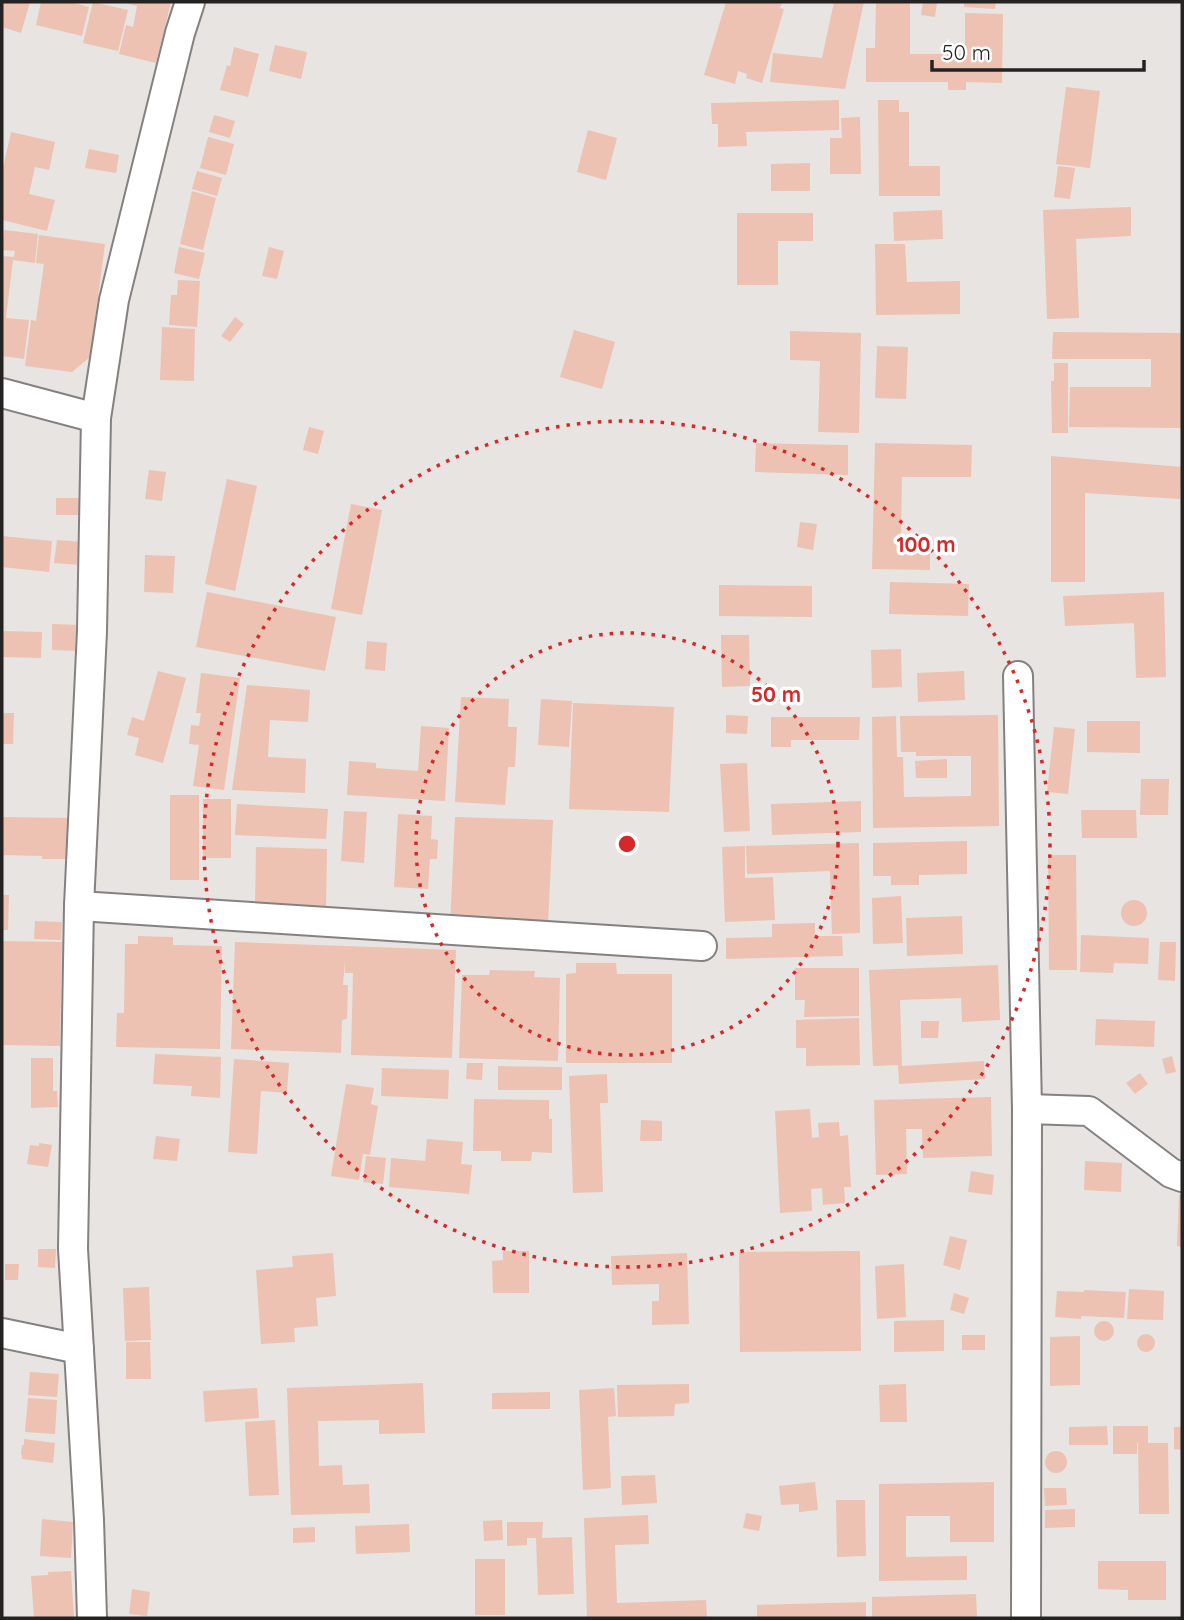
<svg xmlns="http://www.w3.org/2000/svg" width="1184" height="1620" viewBox="0 0 1184 1620" font-family="Quicksand,sans-serif">
	<style>
		.building { fill: #edc2b2 }
		.lines { fill: none; stroke-linecap: round; stroke-linejoin: round }
		.minor-casing { stroke: #848180; stroke-width: 32 }
		.minor { stroke: #fff; stroke-width: 28 }
		.ring { fill: none; stroke: #d62828; stroke-width: 3.5; stroke-dasharray: 3.5 7 }
		.centre { fill: #d62828; stroke: #fff; stroke-width: 3.5 }
		.ring-label { font-size: 21px; text-anchor: middle; font-weight: bold; fill: #d62828; stroke: #fff; stroke-width: 7; stroke-linejoin: round; paint-order: stroke }
	</style>
	<rect width="100%" height="100%" fill="#e7e4e2"/>
	<g class="building">
		<path d="M2,2h28l-9,31 -19,-6z"/>
		<path d="M41,2h29l19,5 -7,29 -46,-11z"/>
		<path d="M93,2l35,8 -10,41 -35,-8z"/>
		<path d="M122,2h49l-15,61 -37,-9 7,-29 7,2 4,-21z"/>
		<path d="M726,2h56l-2,6 4,1 -22,74 -16,-5 1,-4 -9,-3 -3,13 -31,-9z"/>
		<path d="M834,2h30l-19,87 -75,-7 3,-29 49,5z"/>
		<path d="M876,2h34v52h55v-41l38,1 -1,69 -36,-1v8h-18v-8h-82v-34h9z"/>
		<path d="M923,2l14,1 -2,14 -14,-2z"/>
		<path d="M964,2h32l-1,7 -31,-2z"/>
		<path d="M275,45l32,7 -6,27 -32,-8z"/>
		<path d="M234,47l25,7 -11,43 -28,-7 7,-25 3,1z"/>
		<path d="M1066,87l34,4 -10,77 -34,-4z"/>
		<path d="M839,100v30l-93,2 1,14 -29,1v-23h-6l-1,-21z"/>
		<path d="M878,100h21v12h10v54h31v30h-61z"/>
		<path d="M214,115l21,6 -5,17 -21,-6z"/>
		<path d="M860,117l1,57h-31v-36h12l-1,-20z"/>
		<path d="M588,130l29,8 -11,42 -29,-8z"/>
		<path d="M11,132l44,10 -6,28 -14,-3 -6,27 26,6 -8,31 -45,-11v-47z"/>
		<path d="M208,137l26,7 -8,31 -26,-7z"/>
		<path d="M89,149l30,6 -3,18 -31,-5z"/>
		<path d="M810,163v28h-39v-27z"/>
		<path d="M1058,166l17,2 -5,31 -16,-2z"/>
		<path d="M197,171l25,7 -5,18 -25,-7z"/>
		<path d="M192,191l24,7 -13,52 -23,-6z"/>
		<path d="M1131,207v29l-55,3 3,79 -32,1 -4,-109z"/>
		<path d="M942,210l1,29 -49,2 -1,-29z"/>
		<path d="M737,213h76v28h-35v44h-41z"/>
		<path d="M4,230l34,4 -3,29 -22,-3 -7,58 23,2 -5,39 -22,-3v-100l12,1 1,-6 -13,-1z"/>
		<path d="M39,235l66,9 -15,113 -18,15 -47,-6 6,-46 5,1 8,-57 -8,-1z"/>
		<path d="M875,244h30l2,38 53,-1v33l-84,1z"/>
		<path d="M179,247l26,6 -6,26 -25,-6z"/>
		<path d="M269,247l15,4 -7,28 -15,-3z"/>
		<path d="M178,280l22,1 -3,46 -28,-2 2,-30h6z"/>
		<path d="M235,317l9,7 -14,18 -9,-6z"/>
		<path d="M162,327l33,2 -1,52 -34,-1z"/>
		<path d="M574,330l41,12 -13,47 -42,-12z"/>
		<path d="M790,331l71,2 -2,100 -41,-1 2,-71 -30,-1z"/>
		<path d="M1053,332l129,1 -1,95 -112,-1 1,-40h81v-28h-99z"/>
		<path d="M877,346l31,1 -2,52 -31,-1z"/>
		<path d="M1054,363h14v70h-16l-1,-52h3z"/>
		<path d="M309,427l15,4 -6,23 -15,-4z"/>
		<path d="M756,443l92,2v30l-93,-3z"/>
		<path d="M875,443l97,2 -1,32h-69l-1,60h29v33l-58,-1z"/>
		<path d="M1051,456l131,11 -2,32 -95,-6v89h-34z"/>
		<path d="M149,470l17,2 -4,29 -17,-2z"/>
		<path d="M227,479l30,7 -22,105 -30,-7z"/>
		<rect x="56" y="498" width="23" height="17"/>
		<path d="M351,504l31,6 -20,105 -31,-6z"/>
		<path d="M800,522l17,2 -4,26 -16,-3z"/>
		<path d="M2,536l50,5 -3,31 -47,-5z"/>
		<path d="M57,540l25,2 -2,23 -26,-2z"/>
		<path d="M145,555l30,1 -2,37 -29,-1z"/>
		<path d="M890,582l79,2 -1,32 -79,-2z"/>
		<path d="M719,585l93,1v31l-93,-1z"/>
		<path d="M207,592l129,25 -11,54 -129,-24z"/>
		<path d="M1164,592l2,85 -30,1 -2,-55 -69,3 -2,-30z"/>
		<path d="M52,624l29,1 -1,26 -28,-1z"/>
		<path d="M2,631l40,1 -1,26 -39,-1z"/>
		<path d="M721,635h28l1,51 -28,1z"/>
		<path d="M367,641l20,2 -2,28 -20,-2z"/>
		<path d="M901,649l1,38 -30,1 -1,-38z"/>
		<path d="M158,671l28,7 -23,85 -28,-8 4,-17 -12,-3 5,-18 12,4z"/>
		<path d="M964,671l1,29 -47,2 -1,-29z"/>
		<path d="M201,673l39,5 -16,112 -31,-4 6,-41 -10,-1 2,-19 8,1 2,-13h-5z"/>
		<path d="M247,685l63,5 -2,32 -38,-2 -2,37 38,2 -1,34 -73,-3z"/>
		<path d="M461,697l48,2 -1,28h9l-2,40h-7l-3,38 -50,-3z"/>
		<path d="M541,699l31,2 -3,46 -31,-2z"/>
		<path d="M573,703l101,4 -5,105 -100,-3z"/>
		<path d="M2,713h12l-1,31h-11z"/>
		<path d="M726,715l22,1 -1,18 -21,-1z"/>
		<path d="M998,715l1,111 -126,2 -1,-111 24,-1 1,41h6l1,40 67,-1v-40h-55v-4h-15l-1,-36z"/>
		<path d="M771,717h89l-1,23h-68v7h-20z"/>
		<path d="M1087,721h53v32l-53,-1z"/>
		<path d="M421,726l28,2 -4,73 -98,-6 2,-34 27,2v5l42,3z"/>
		<path d="M1054,727l21,2 -7,65 -21,-2z"/>
		<path d="M947,759v19h-31l-1,-17z"/>
		<path d="M747,763l3,68 -26,1 -4,-68z"/>
		<path d="M1141,779h28l-1,36h-28z"/>
		<rect x="170" y="795" width="29" height="85"/>
		<rect x="203" y="799" width="28" height="59"/>
		<path d="M861,801v31l-89,3 -1,-31z"/>
		<path d="M237,804l91,5 -2,30 -91,-4z"/>
		<path d="M1081,810h55l1,28h-55z"/>
		<path d="M344,811l23,1 -3,51 -23,-2z"/>
		<path d="M398,814l34,2 -1,23 7,1 -1,19h-7l-2,30 -34,-2z"/>
		<path d="M2,817l71,1v41h-31v-3l-40,-1z"/>
		<path d="M455,817l98,3 -5,104 -98,2z"/>
		<path d="M967,841v33l-48,1v10h-28v-9h-18v-33z"/>
		<path d="M859,843l1,90 -28,1 -2,-63 -83,3 -1,-28z"/>
		<path d="M745,846v32l28,-1 2,43 -50,2 -3,-75z"/>
		<path d="M256,847l71,2 -1,58 -71,-2z"/>
		<path d="M1048,855h28l1,115h-28z"/>
		<path d="M2,895h7l-1,35h-6z"/>
		<path d="M901,896l2,47 -30,1 -1,-46z"/>
		<circle cx="1134" cy="913" r="13"/>
		<path d="M962,916l1,38 -56,2 -1,-38z"/>
		<path d="M35,921l27,1 -1,18 -27,-1z"/>
		<path d="M815,923v13h27l1,20 -117,3v-21l46,-1v-13z"/>
		<path d="M1081,935l68,3 -1,26 -34,-1 -1,10 -33,-1z"/>
		<path d="M138,936l35,1v8l49,1 -2,103 -104,-2 1,-34h7l1,-69h13z"/>
		<path d="M2,941l60,1 -2,104 -58,-1z"/>
		<path d="M235,942l221,8 -4,108 -101,-3 2,-82h-8v-12l-2,24h5l-1,34 -5,1 -1,33 -110,-4z"/>
		<path d="M1160,942h16l-1,39 -17,-1z"/>
		<path d="M576,963h40l1,11h55v89h-106v-89l10,-1z"/>
		<path d="M998,965l2,55 -38,2 -1,-24 -61,2 2,66 82,-5 1,18 -86,5 -1,-19 -25,1 -4,-96z"/>
		<path d="M795,968h64v48l-55,1 1,-17h-10z"/>
		<path d="M490,970l45,1 -1,6 26,1 -2,83 -99,-3 3,-83h27z"/>
		<path d="M859,1018l1,47 -54,1v-18h-10v-28z"/>
		<path d="M1096,1019l59,2 -1,26 -59,-2z"/>
		<path d="M921,1021h18l-1,17h-17z"/>
		<path d="M155,1054l66,3 -1,41 -29,-2 1,-10 -39,-2z"/>
		<path d="M1172,1056l4,16 -10,2 -4,-15z"/>
		<path d="M31,1058h22v33h4l1,16 -27,1z"/>
		<path d="M234,1059l55,4 -2,30 -26,-2 -4,63 -29,-2z"/>
		<path d="M467,1063h16l-1,17 -16,-1z"/>
		<path d="M498,1066l64,1v23h-64z"/>
		<path d="M382,1068l67,2 -1,29 -67,-3z"/>
		<path d="M1140,1073l8,11 -13,10 -9,-11z"/>
		<path d="M607,1074l1,29h-8l3,89 -30,1 -4,-117z"/>
		<path d="M346,1084l28,4 -3,16 7,2 -8,49 -7,-1 -4,26 -28,-4z"/>
		<path d="M991,1097l1,59 -69,2 -1,-29h-16l1,45 -31,1 -2,-75z"/>
		<path d="M474,1099l75,1v19h3v34l-20,-1 -1,9h-30v-10h-28z"/>
		<path d="M810,1109l2,29 7,-1 -1,-14 21,-1 1,14 8,-1 3,52h-7l1,16 -22,2 -1,-17 -11,1 1,22 -32,2 -5,-102z"/>
		<path d="M641,1120l21,1v20h-22z"/>
		<path d="M156,1136l24,3 -3,22 -24,-2z"/>
		<path d="M427,1139l36,3 -2,22 11,1 -3,29 -80,-7 2,-29 34,3z"/>
		<path d="M39,1143l13,2 -4,22 -21,-3 3,-19 9,1z"/>
		<path d="M366,1156l20,2 -3,26 -20,-2z"/>
		<path d="M1085,1161l37,2 -1,29 -37,-2z"/>
		<path d="M971,1171l23,4 -2,20 -24,-3z"/>
		<path d="M1179,1195h3v52l-5,-1z"/>
		<path d="M950,1236l17,4 -7,30 -17,-5z"/>
		<path d="M38,1249h18l-1,19 -17,-1z"/>
		<path d="M503,1251h26v42h-36l-1,-32 11,-1z"/>
		<path d="M860,1251l1,100 -121,1 -1,-100z"/>
		<path d="M333,1253l3,43 -20,2 2,28 -24,2 1,14 -34,2 -5,-74 37,-3 -1,-11z"/>
		<path d="M687,1253l2,71 -37,1v-24h7v-17l-47,1 -1,-29z"/>
		<path d="M5,1264h14l-1,16h-13z"/>
		<path d="M904,1264l2,53 -29,2 -2,-53z"/>
		<path d="M149,1287l2,53 -26,1 -2,-53z"/>
		<path d="M1129,1289l35,2 -1,29 -36,-1z"/>
		<path d="M1084,1290l42,2 -2,26 -43,-2v3l-26,-2 2,-26 27,1z"/>
		<path d="M954,1293l15,5 -5,16 -14,-4z"/>
		<path d="M944,1320v31l-50,1v-31z"/>
		<circle cx="1104" cy="1331" r="10"/>
		<circle cx="1146" cy="1343" r="9"/>
		<rect x="962" y="1335" width="23" height="15"/>
		<path d="M1080,1336v49l-30,1v-49z"/>
		<path d="M126,1342h24l1,37h-25z"/>
		<path d="M30,1372l29,2 -2,23 -29,-2z"/>
		<path d="M423,1383l2,50 -46,1v-14l-61,1 1,45 23,-1 1,20 26,-1 1,29 -79,2 -4,-127z"/>
		<path d="M689,1384v19l-14,1 -1,12 -56,1 -1,-32z"/>
		<path d="M906,1384l1,38h-27l-1,-37z"/>
		<path d="M257,1388l2,30 -54,4 -2,-31z"/>
		<path d="M614,1388l2,28 -8,1 3,71 -28,2 -4,-100z"/>
		<path d="M550,1392v17h-58v-16z"/>
		<path d="M28,1398l29,2 -2,34 -30,-2z"/>
		<path d="M275,1420l4,75 -30,1 -4,-74z"/>
		<path d="M1107,1426l1,19h-39v-18z"/>
		<path d="M1113,1426h35v17h20l1,71h-30l-1,-71h-1v11h-24z"/>
		<path d="M1174,1427h8v23l-8,-1z"/>
		<path d="M24,1439l31,4 -2,20 -31,-4v-4h-1l1,-10h2z"/>
		<circle cx="1056" cy="1462" r="11"/>
		<path d="M655,1475l2,28 -35,2 -1,-29z"/>
		<path d="M815,1482l3,28 -19,2v-8l-18,1 -2,-19z"/>
		<path d="M994,1482v60h-44v-26h-44v41l61,-1v24l-88,1v-97z"/>
		<path d="M1044,1488h22l1,17 -22,1z"/>
		<path d="M836,1500h29l1,56 -29,1z"/>
		<path d="M1075,1509v18l-30,1v-18z"/>
		<path d="M746,1513l16,3 -3,15 -16,-3z"/>
		<path d="M648,1515l1,29 -34,1 2,58 89,-3 1,18h-120l-3,-100z"/>
		<path d="M42,1519l31,3 -2,36 -31,-2z"/>
		<path d="M502,1520l1,20 -19,1 -1,-20z"/>
		<path d="M507,1522h36l-1,16 30,-1 2,57 -36,1 -2,-57h-9v7l-20,1z"/>
		<path d="M409,1524l1,28 -54,2 -1,-28z"/>
		<path d="M315,1527v15l-22,1v-15z"/>
		<rect x="475" y="1559" width="30" height="56"/>
		<path d="M1098,1561h68v39h-38v-10l-30,-1z"/>
		<path d="M71,1571l3,47h-40l-3,-42 17,-1v-3z"/>
		<path d="M132,1589l18,3 -3,24 -18,-2z"/>
		<path d="M976,1594l1,23 -7,1h-98v-21z"/>
		<path d="M866,1602v16h-109v-13z"/>
	</g>
	<g class="lines">
		<defs>
			<g id="minor">
				<path d="M2,393l94,25"/>
				<path d="M1018,676l9,433 -1,509"/>
				<path d="M79,906l623,40"/>
				<path d="M1027,1109l62,2 82,62 11,4"/>
				<path d="M2,1333l77,16"/>
				<path d="M92,1618l-3,-98 -16,-271 6,-343 13,-275 4,-213 18,-118 66,-267 10,-31"/>
			</g>
		</defs>
		<use href="#minor" class="minor-casing"/>
		<use href="#minor" class="minor"/>
	</g>
	<g class="ring">
		<circle cx="627" cy="844" r="211"/>
		<circle cx="627" cy="844" r="423"/>
	</g>
	<circle cx="627" cy="844" r="10" class="centre"/>
	<g class="ring-label">
		<text x="926" y="552">100 m</text>
		<text x="776" y="702">50 m</text>
	</g>
	<rect width="1184" height="1620" fill="none" stroke="#242322" stroke-width="7"/>
	<path d="M932 60v10h212v-10" fill="none" stroke="#242322" stroke-width="3.5"/>
	<text x="942" y="60" font-size="21" fill="#242322" stroke="#ffffff" stroke-width="5" paint-order="stroke">50 m</text>
</svg>
